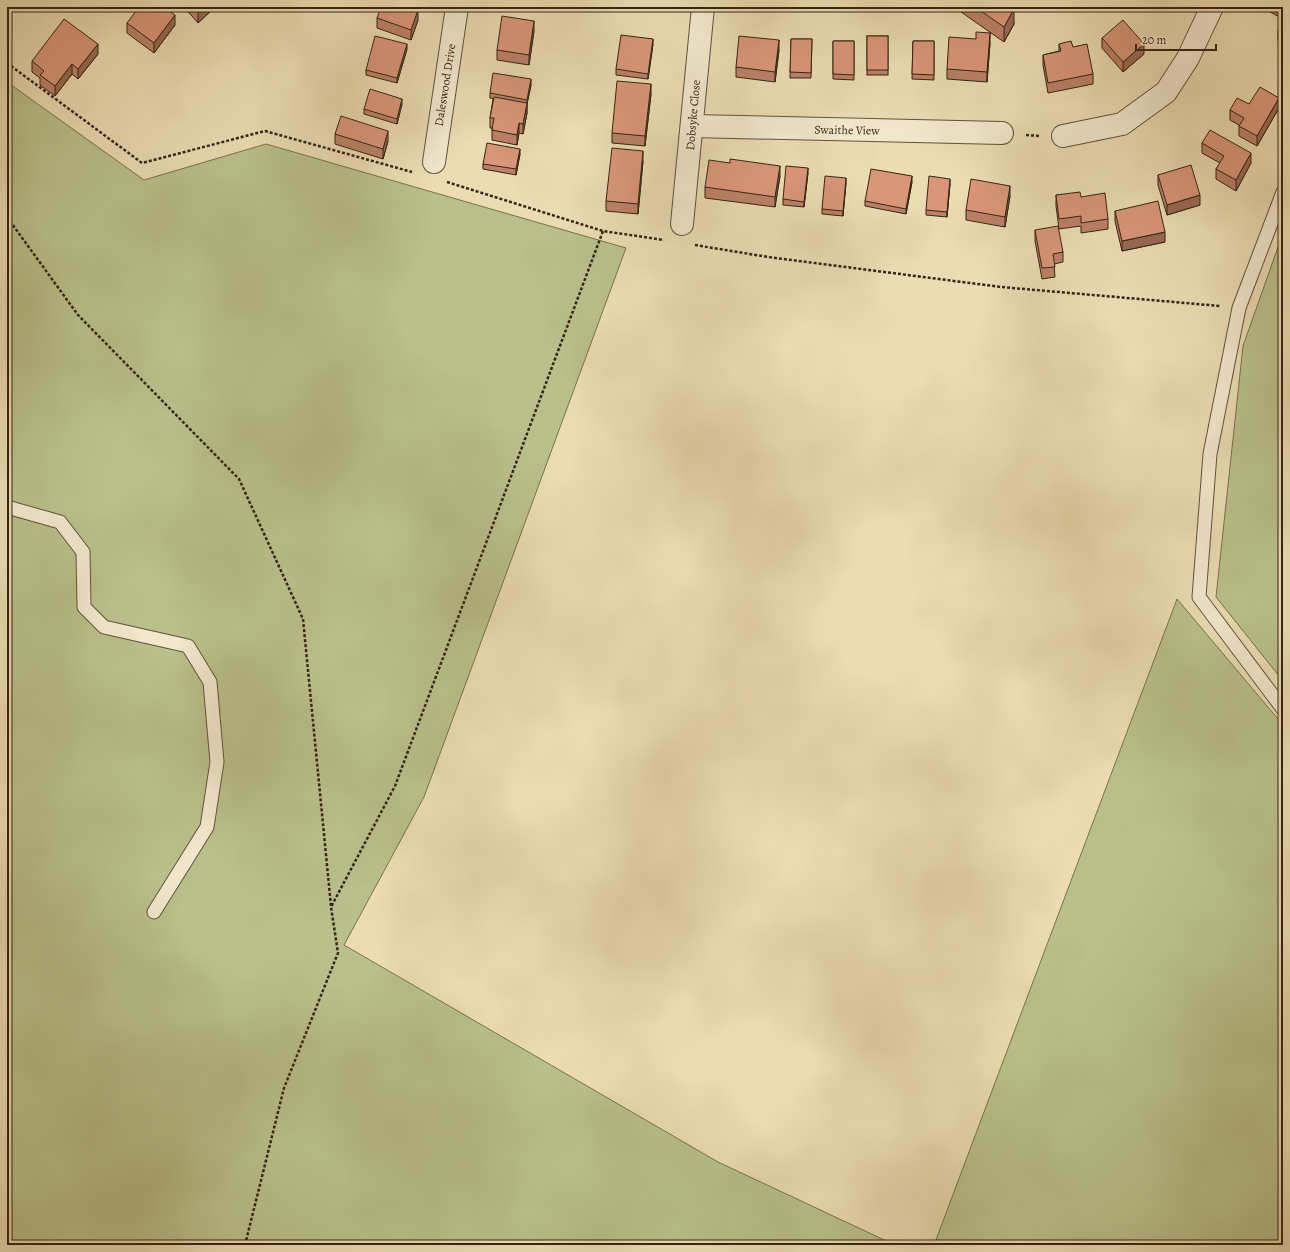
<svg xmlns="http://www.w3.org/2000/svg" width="1290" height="1252" viewBox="0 0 1290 1252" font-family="Alegreya,serif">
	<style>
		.green { fill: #b9c08b; stroke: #77724e }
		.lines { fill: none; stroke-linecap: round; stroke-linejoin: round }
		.lane-casing { stroke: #62533a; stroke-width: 15 }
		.street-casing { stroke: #62533a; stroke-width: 24 }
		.path { stroke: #352511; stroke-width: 2.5; stroke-dasharray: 3 2; stroke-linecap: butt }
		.lane { stroke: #f2e8ce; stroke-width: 13 }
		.street { stroke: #f2e8ce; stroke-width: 22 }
		.wall { fill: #bb8169; stroke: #352511 }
		.shaded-wall { fill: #986955; stroke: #352511 }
		.building { fill: #d9967a; stroke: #352511 }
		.labels { text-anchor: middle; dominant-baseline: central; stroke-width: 3.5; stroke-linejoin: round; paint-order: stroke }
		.street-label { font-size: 12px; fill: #352511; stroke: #f2e8ce }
	</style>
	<rect width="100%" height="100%" fill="#ebdcb3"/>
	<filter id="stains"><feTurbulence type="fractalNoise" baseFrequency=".005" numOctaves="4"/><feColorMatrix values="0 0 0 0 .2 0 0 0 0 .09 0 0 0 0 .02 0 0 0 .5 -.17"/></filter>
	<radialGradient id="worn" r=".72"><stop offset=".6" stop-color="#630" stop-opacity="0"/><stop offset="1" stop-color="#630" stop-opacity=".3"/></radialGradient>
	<g class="green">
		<path d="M7,82l137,98 122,-36 360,104 -202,549 -80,148 374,217 177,83h-888z"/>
		<path d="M1283,233v448l-67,-84 27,-251z"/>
		<path d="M1177,599l106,126v520h-349z"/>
	</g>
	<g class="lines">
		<defs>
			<g id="lane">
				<path d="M1283,192l-44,116 -29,146 -11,143 84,112"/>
				<path d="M7,507l53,15 23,30 1,55 20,20 84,19 22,36 7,80 -10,65 -53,85"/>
			</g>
			<g id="street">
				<path d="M692,126l310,7"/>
				<path d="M1063,136l59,-12 44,-32 22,-34 24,-51"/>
				<path d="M434,162l23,-155"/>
				<path d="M682,224l21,-217"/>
			</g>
		</defs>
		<use href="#lane" class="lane-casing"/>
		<use href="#street" class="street-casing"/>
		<g class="path">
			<path d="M7,63l135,100 123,-32 147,41"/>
			<path d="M1026,135l13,1"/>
			<path d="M447,182l156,49 61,9"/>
			<path d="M7,217l71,98 161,164 64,140 28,287"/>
			<path d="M695,245l73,12 233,30 219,19"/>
			<path d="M245,1245l39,-157 54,-135 -7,-46 64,-121 208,-555"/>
		</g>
		<use href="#lane" class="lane"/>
		<use href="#street" class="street"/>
	</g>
	<g class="wall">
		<path d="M184,7h31l-17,16z"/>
		<path d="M954,7h57l3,17 -10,18z"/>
		<path d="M1261,7h22v12z"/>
		<path d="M377,18l41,2 -7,20 -34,-12z"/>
		<path d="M1283,21v33l-4,-2 1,-10 -2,-1v-10z"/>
		<path d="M127,23l48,2 -21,28 -27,-20z"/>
		<path d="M534,31l-5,34 -32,-5v-10z"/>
		<rect x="867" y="36" width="21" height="39"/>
		<path d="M1102,38l42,16 -21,18 -21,-24z"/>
		<path d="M791,39h21l-1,39h-21z"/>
		<path d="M833,41h21v39l-21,-1z"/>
		<path d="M913,41h21v39l-22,-1z"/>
		<path d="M990,43l-3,39 -40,-3v-10z"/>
		<path d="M653,44l-5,35 -32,-4v-6z"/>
		<path d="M1059,44l14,3 20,27v10l-45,9 -5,-28v-10l16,-4z"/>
		<path d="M407,49l-10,34 -31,-8v-5z"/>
		<path d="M779,50l-4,32 -39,-5v-10z"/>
		<path d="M98,54l-20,25 -6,-5 -17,22 -15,-11v-7l-8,-6v-11z"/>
		<path d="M531,85l-4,19v9l-4,21 -4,-1 -2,12 -25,-5v-12h-2v-10l3,-19 -3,-1v-5z"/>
		<path d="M651,94l-6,52 -33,-3v-10z"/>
		<path d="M402,104l-5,20 -33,-10v-5z"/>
		<path d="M1249,104l30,4 -22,38 -18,-10v-11l-9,-5v-10z"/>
		<path d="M335,134l53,7 -5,18 -48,-15z"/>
		<path d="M1202,143l49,20 -15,28 -20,-12v-10l4,-6 -18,-10z"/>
		<path d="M520,154l-4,21 -33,-6v-5z"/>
		<path d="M643,161l-5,53 -32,-3v-10z"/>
		<path d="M808,173l-4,34 -21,-2v-6z"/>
		<path d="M1158,175l42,30 -33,10 -9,-30z"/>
		<path d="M780,176l-5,31 -70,-9v-11z"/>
		<path d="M912,182l-6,32 -41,-8v-5z"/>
		<path d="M846,183l-3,33 -21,-2v-5z"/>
		<path d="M950,184l-3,33 -21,-2v-5z"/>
		<path d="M1056,195l25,2 27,22v10l-27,4v-7l-22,3 -3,-23z"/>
		<path d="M1010,196l-5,31 -39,-7v-10z"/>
		<path d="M1115,211l50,31 -43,9 -7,-30z"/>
		<path d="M1035,230l28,22v10l-9,2 1,13 -13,2 -7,-38z"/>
	</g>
	<g class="shaded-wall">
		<path d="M204,7h11l-17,16v-11z"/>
		<path d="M1014,9v15l-10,18v-15z"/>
		<path d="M418,10v10l-7,20v-10z"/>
		<path d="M175,15v10l-21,28v-10z"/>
		<path d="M534,21v10l-5,34v-10z"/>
		<path d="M990,33v10l-3,39v-10z"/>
		<path d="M653,39v5l-5,35v-5z"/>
		<path d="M779,40v10l-4,32v-10z"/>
		<path d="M98,44v10l-20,25v-10z"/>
		<path d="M407,44v5l-10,34v-5z"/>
		<path d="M1144,44v10l-21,18v-10z"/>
		<path d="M72,64v10l-17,22v-10z"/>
		<path d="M531,79v6l-4,19v9l-4,21v-10l4,-20v-4z"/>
		<path d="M651,84v10l-6,52v-10z"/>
		<path d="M1279,98v10l-22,38v-10z"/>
		<path d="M402,99v5l-5,20v-5z"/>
		<path d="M519,123v10l-2,12v-10z"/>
		<path d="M388,131v10l-5,18v-10z"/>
		<path d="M520,149v5l-4,21v-6z"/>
		<path d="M643,151v10l-5,53v-10z"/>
		<path d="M1251,153v10l-15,28v-11z"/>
		<path d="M780,166v10l-5,31v-10z"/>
		<path d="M808,168v5l-4,34v-5z"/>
		<path d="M912,176v6l-6,32v-5z"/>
		<path d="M846,178v5l-3,33v-5z"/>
		<path d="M950,179v5l-3,33v-5z"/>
		<path d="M1010,186v10l-5,31v-10z"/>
		<path d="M1200,195v10l-33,10v-10z"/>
		<path d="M1165,232v10l-43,9v-10z"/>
	</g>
	<g class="building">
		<path d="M139,7h25l11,8 -21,28 -27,-20z"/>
		<path d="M193,7h11l-6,5z"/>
		<path d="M381,7h30l7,3 -7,20 -34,-12z"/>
		<path d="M975,7h36l3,2 -10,18z"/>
		<path d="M502,16l32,5 -5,34 -32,-5z"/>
		<path d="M64,19l34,25 -20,25 -6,-5 -17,22 -15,-11 4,-4 -12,-10z"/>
		<path d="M1123,20l21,24 -21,18 -21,-24z"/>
		<path d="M1283,21v12l-5,-2z"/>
		<path d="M976,32l14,1 -3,39 -40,-3 2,-32 27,2z"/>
		<path d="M621,35l32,4 -5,35 -32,-5z"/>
		<path d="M375,36l32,8 -10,34 -31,-8z"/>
		<path d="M739,36l40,4 -4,32 -39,-5z"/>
		<rect x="867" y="36" width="21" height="34"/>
		<path d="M1283,36v8l-4,-2z"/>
		<path d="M791,39h21l-1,34 -21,-1z"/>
		<path d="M833,41h21v34l-21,-1z"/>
		<path d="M913,41h21v34l-22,-1z"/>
		<path d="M1071,41l2,6 14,-3 6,30 -45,9 -5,-28 18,-4 -2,-7z"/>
		<path d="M493,73l38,6 -4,21 -37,-7z"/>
		<path d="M617,81l34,3 -6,52 -33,-3z"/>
		<path d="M1260,87l19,11 -22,38 -18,-10 5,-8 -14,-8 7,-12 12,6z"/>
		<path d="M370,89l32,10 -5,20 -33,-10z"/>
		<path d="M494,97l33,6 -4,21 -4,-1 -2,12 -25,-5 2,-12h-4z"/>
		<path d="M341,116l47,15 -5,18 -48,-15z"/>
		<path d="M1210,130l41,23 -15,27 -20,-11 8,-13 -22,-13z"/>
		<path d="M487,143l33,6 -4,20 -33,-5z"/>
		<path d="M612,148l31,3 -5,53 -32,-3z"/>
		<path d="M730,159l50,7 -5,31 -70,-10 4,-27 21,3z"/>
		<path d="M1191,165l9,30 -33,10 -9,-30z"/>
		<path d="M786,166l22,2 -4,34 -21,-3z"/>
		<path d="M871,169l41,7 -6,33 -41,-8z"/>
		<path d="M825,176l21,2 -3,33 -21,-2z"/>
		<path d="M929,176l21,3 -3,33 -21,-2z"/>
		<path d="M971,179l39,7 -5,31 -39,-7z"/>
		<path d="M1080,192l1,5 24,-4 3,26 -27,4v-7l-22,3 -3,-24z"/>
		<path d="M1158,201l7,31 -43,9 -7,-30z"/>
		<path d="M1058,226l5,26 -10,2 2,13 -13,1 -7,-38z"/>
	</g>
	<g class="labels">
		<g class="street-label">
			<text transform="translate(445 85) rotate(-81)">Daleswood Drive</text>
			<text transform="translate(693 115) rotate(-85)">Dobsyke Close</text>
			<text transform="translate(847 130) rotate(1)">Swaithe View</text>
		</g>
	</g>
	<rect width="1290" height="1252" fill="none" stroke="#ebdcb3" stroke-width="24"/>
	<rect x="8" y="8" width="1274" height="1236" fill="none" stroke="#352511" stroke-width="2"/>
	<rect x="12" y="12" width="1266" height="1228" fill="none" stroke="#352511"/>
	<path d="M1136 44v6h80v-6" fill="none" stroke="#352511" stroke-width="2"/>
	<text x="1142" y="44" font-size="12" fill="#352511" stroke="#f2e8ce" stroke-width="3" paint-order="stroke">20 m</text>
	<rect width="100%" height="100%" filter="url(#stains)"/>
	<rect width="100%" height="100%" fill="url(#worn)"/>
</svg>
